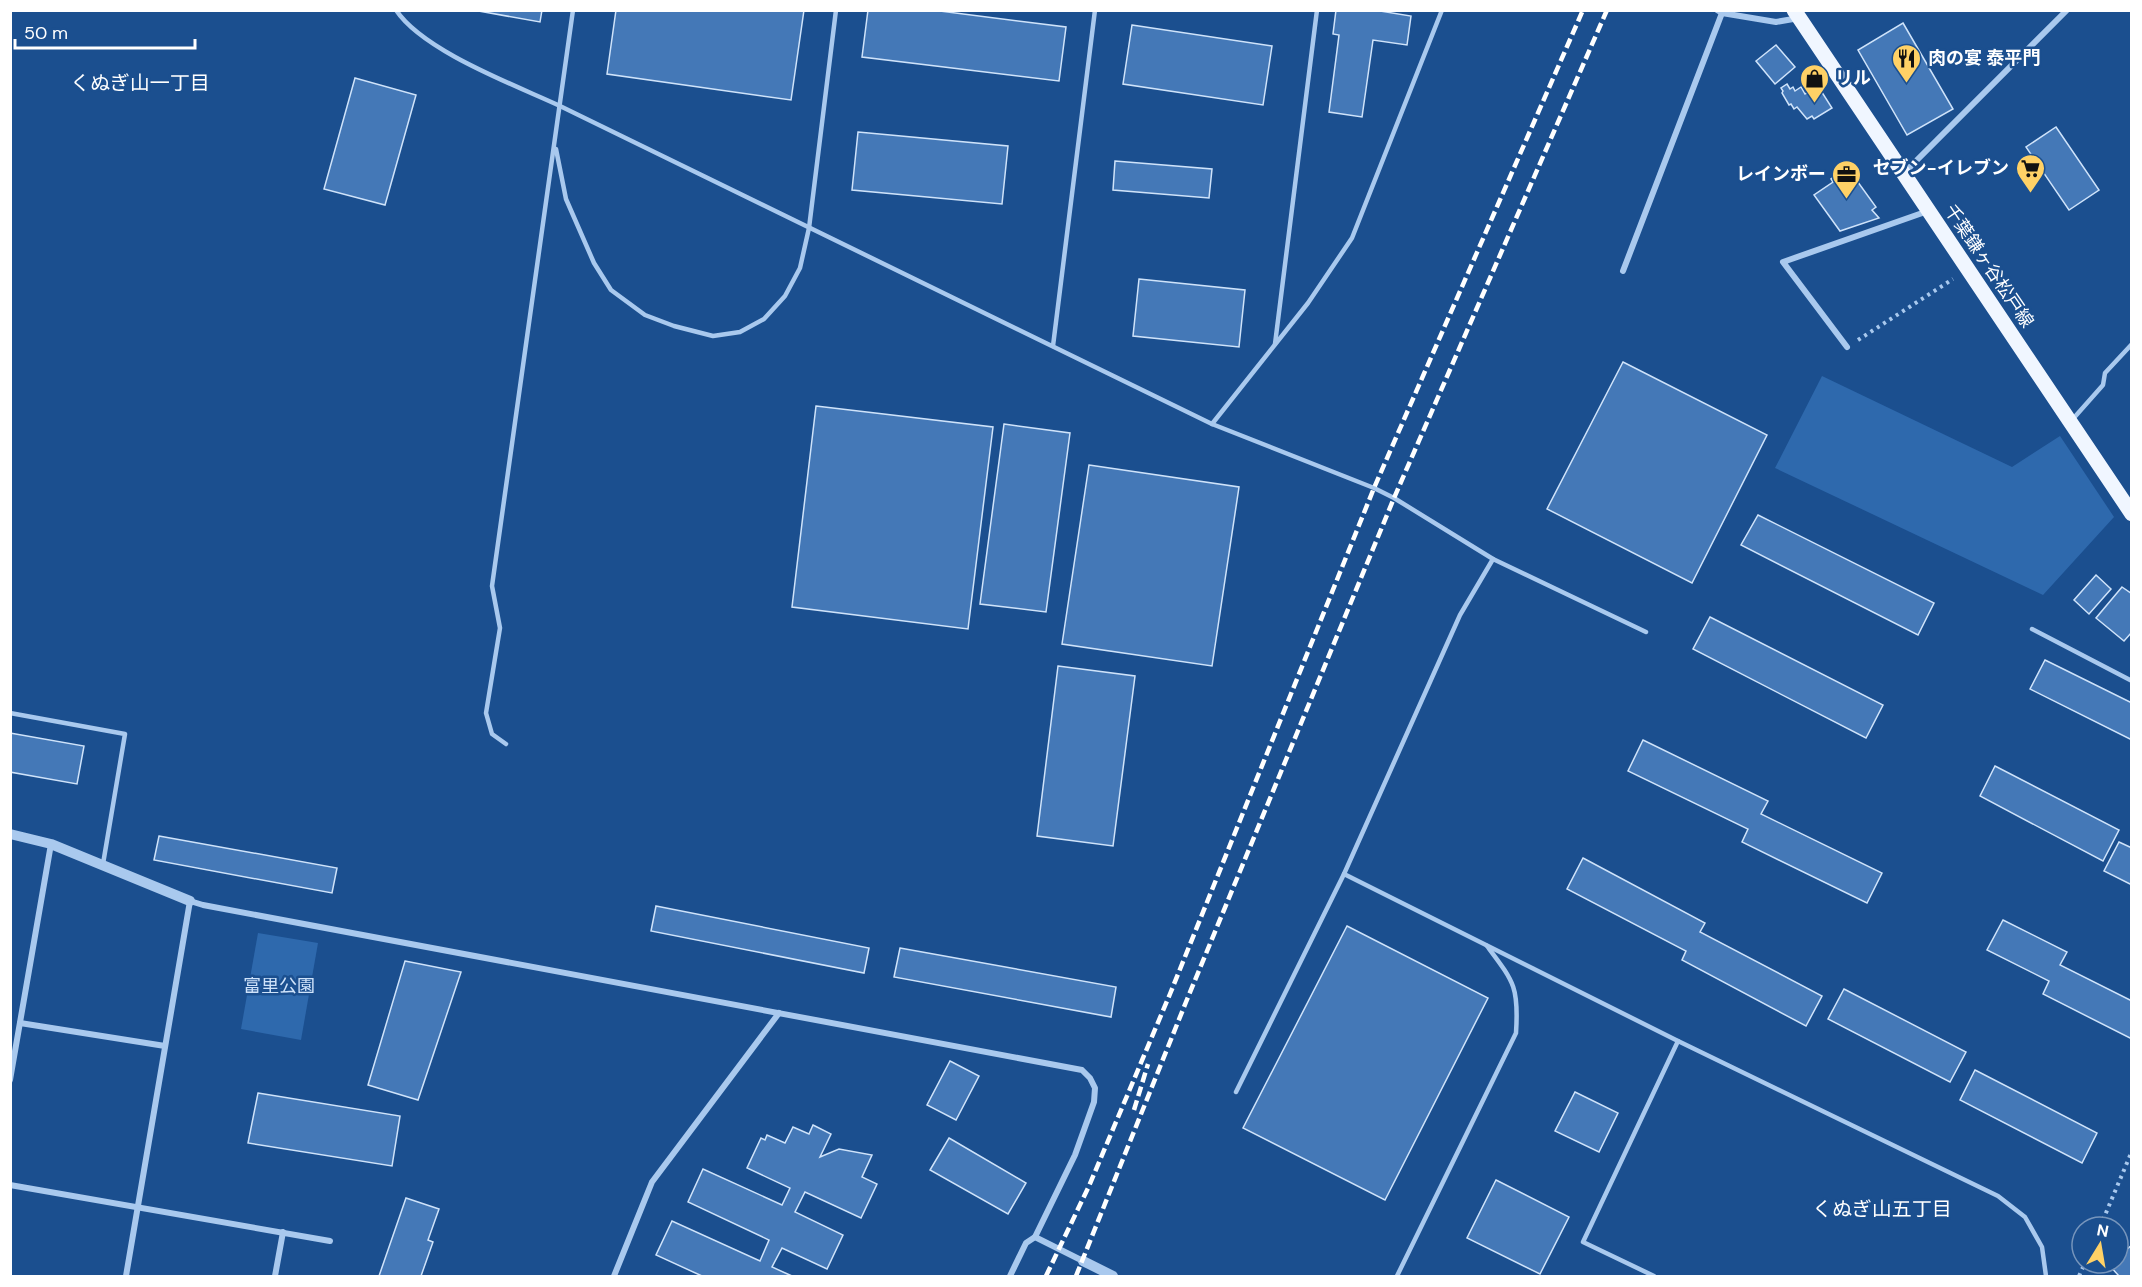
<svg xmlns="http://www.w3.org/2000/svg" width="2142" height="1287" viewBox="0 0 2142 1287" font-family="'DM Sans','Noto Sans JP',sans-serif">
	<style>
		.green { fill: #2e69ad }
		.building { fill: #4478b7; stroke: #cfe3fa; stroke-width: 1.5 }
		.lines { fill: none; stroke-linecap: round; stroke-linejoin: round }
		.path { stroke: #a9c9ee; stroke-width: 4; stroke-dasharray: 3 4.5; stroke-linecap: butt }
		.service { stroke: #a9c9ee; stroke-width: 4.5 }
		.minor { stroke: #a9c9ee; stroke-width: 6 }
		.tertiary { stroke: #a9c9ee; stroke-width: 10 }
		.primary { stroke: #f0f6ff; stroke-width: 15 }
		.rail { stroke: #fff; stroke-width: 4.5; stroke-dasharray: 10 4.5; stroke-linecap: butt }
		.labels { text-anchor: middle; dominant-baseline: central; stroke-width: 5; stroke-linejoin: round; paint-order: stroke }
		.poi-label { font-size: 18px; font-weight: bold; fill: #fff; stroke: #1b4f8f; text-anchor: start }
		.street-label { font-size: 18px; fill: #fff; stroke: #1b4f8f }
		.park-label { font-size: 18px; fill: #cfe3fa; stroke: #1b4f8f }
		.neighbourhood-label { font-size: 20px; fill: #fff; stroke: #1b4f8f }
	</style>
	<rect width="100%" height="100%" fill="#1b4f8f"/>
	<g class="green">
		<path d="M1822,376l190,91 48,-31 54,81 -71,78 -268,-127z"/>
		<path d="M258,933l60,10 -17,97 -60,-11z"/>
	</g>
	<g class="building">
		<path d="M473,10h69l-2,12z"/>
		<path d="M616,10h188l-13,90 -184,-26z"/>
		<path d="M868,10h64l134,17 -7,54 -197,-24z"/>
		<path d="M1336,10h38l37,6 -4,29 -34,-5 -11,77 -33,-5 10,-77 -6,-1z"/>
		<path d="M1903,23l50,86 -46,26 -49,-85z"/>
		<path d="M1132,25l140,21 -9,59 -140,-21z"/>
		<path d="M1776,45l19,22 -20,17 -19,-23z"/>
		<path d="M355,78l61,17 -31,110 -61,-16z"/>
		<path d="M1787,84l3,5 3,-2 2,4 6,-4 4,7 13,-8 14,22 -18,11 -2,-3 -5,3 -10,-12 -3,2 -3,-5 -2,1 -7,-12 1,-2 -2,-3z"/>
		<path d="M2056,127l43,63 -30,20 -43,-63z"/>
		<path d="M858,132l150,14 -6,58 -150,-14z"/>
		<path d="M1115,161l97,8 -3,29 -96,-8z"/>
		<path d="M1847,167l29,40 -4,3 7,8 -39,13 -26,-36 19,-13 -2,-3z"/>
		<path d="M1139,279l106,11 -6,57 -106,-11z"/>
		<path d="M1623,362l144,73 -75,148 -145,-74z"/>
		<path d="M816,406l177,21 -25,202 -176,-22z"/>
		<path d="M1004,424l66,9 -24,179 -66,-8z"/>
		<path d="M1089,465l150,22 -27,179 -150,-22z"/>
		<path d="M1758,515l176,88 -16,32 -177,-90z"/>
		<path d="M2096,575l15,14 -22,25 -15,-14z"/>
		<path d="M2122,587l10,7v38l-8,9 -28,-23z"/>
		<path d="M1710,617l173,88 -17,33 -173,-89z"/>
		<path d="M2045,660l87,43v37l-102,-51z"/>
		<path d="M1058,666l77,10 -22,170 -76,-10z"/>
		<path d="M10,733l74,13 -7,38 -67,-12z"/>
		<path d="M1643,740l125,61 -7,13 121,59 -15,30 -125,-61 6,-13 -120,-58z"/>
		<path d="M1995,766l124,64 -16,31 -123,-65z"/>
		<path d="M159,836l178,32 -5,25 -178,-33z"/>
		<path d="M2119,842l13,6v37l-28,-14z"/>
		<path d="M1583,858l122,65 -5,9 122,64 -16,30 -124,-66 4,-9 -119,-62z"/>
		<path d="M656,906l213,42 -5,25 -213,-42z"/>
		<path d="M2003,920l64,32 -7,13 72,36v38l-89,-45 6,-13 -62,-31z"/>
		<path d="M1347,926l141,72 -103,202 -142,-72z"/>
		<path d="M900,948l216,39 -5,30 -217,-40z"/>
		<path d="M405,961l56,11 -43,128 -50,-15z"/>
		<path d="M1844,989l122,63 -16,30 -122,-63z"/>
		<path d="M950,1061l29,15 -23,44 -29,-15z"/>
		<path d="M1975,1070l122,63 -15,30 -122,-63z"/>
		<path d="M1575,1092l43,21 -19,39 -44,-21z"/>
		<path d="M258,1093l142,23 -8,50 -144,-23z"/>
		<path d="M813,1125l18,9 -11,23 19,-8 33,6 -10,22 15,7 -16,34 -56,-26 -10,20 48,23 -16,34 -45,-21 -10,19 20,9h-90l-46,-21 16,-34 88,40 9,-21 -81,-38 15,-33 79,36 8,-17 -43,-20 14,-30 4,2 2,-5 18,8 8,-16 16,7z"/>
		<path d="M949,1138l77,45 -18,31 -78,-44z"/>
		<path d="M1496,1180l73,37 -29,57 -73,-36z"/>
		<path d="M406,1198l33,11 -11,31 5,2 -12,34h-42z"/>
		<path d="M2132,1245v31h-13l-10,-11 2,-2h7v-6z"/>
	</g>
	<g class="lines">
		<g class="path">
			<path d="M1858,340l95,-61"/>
			<path d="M2100,1227l32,-76"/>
			<path d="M2079,1276l6,-13"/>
		</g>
		<g class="service">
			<path d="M396,10c27,41 119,75 164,96l652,318 162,64 20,10 99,61 153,73"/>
			<path d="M556,149l10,50 28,64 17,27 34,25 29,11 39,10 27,-4 24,-13 21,-23 15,-28 9,-40 27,-218"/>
			<path d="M1275,344l42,-334"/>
			<path d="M1053,346l42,-336"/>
			<path d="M2072,420l31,-35 2,-12 27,-29"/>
			<path d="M1212,424l96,-121 44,-65 90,-228"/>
			<path d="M2032,629l100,52"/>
			<path d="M10,713l115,21 -22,130"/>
			<path d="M506,744l-14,-10 -6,-21 14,-85 -8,-42 81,-576"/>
			<path d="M1344,874l334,167 320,155 27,21 17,30 4,29"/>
			<path d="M1236,1092l108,-218 116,-259 33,-56"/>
			<path d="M1397,1276l119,-243c3,-46 -2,-51 -29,-87"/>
			<path d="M1654,1276l-71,-34 95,-201"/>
		</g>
		<g class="minor">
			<path d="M1717,10l5,3 54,9 23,-4"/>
			<path d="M1903,174l164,-164"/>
			<path d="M1623,271l99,-258"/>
			<path d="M1847,347l-64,-85 145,-51"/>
			<path d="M20,1023l145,23"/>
			<path d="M10,1080l41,-236"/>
			<path d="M10,1185l320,56"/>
			<path d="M126,1276l64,-375 13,4 879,165 8,8 5,10 -1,14 -19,53 -40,82 48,24"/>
			<path d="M275,1276l8,-44"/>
			<path d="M614,1276l38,-94 127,-169"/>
			<path d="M1010,1276l16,-33 9,-6"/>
		</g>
		<g class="tertiary">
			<path d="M10,834l41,10 139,57"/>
			<path d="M1083,1261l30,15"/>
		</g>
		<path class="primary" d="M1794,10l338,504"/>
		<g class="rail">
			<path d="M1134,1110l14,-46"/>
			<path d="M1046,1276l43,-90 81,-192 204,-506 209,-478"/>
			<path d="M1076,1276l110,-274 208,-504 213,-488"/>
		</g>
	</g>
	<defs>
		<symbol id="restaurant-pin" viewBox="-11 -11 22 30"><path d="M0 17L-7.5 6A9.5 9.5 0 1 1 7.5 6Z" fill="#ffd166" stroke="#1b4f8f"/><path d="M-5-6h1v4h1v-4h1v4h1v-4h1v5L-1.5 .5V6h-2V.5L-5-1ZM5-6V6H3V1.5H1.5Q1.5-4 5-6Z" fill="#111"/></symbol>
		<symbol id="shop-pin" viewBox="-11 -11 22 30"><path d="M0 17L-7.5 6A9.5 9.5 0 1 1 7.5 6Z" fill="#ffd166" stroke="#1b4f8f"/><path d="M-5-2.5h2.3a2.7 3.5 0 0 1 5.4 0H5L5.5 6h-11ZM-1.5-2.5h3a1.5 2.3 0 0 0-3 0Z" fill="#111"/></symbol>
		<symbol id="supermarket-pin" viewBox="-11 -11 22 30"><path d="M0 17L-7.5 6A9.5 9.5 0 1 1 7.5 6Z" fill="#ffd166" stroke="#1b4f8f"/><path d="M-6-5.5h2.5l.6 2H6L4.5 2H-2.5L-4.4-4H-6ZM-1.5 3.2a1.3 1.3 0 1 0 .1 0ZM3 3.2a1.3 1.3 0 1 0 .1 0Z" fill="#111"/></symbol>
		<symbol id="office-pin" viewBox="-11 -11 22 30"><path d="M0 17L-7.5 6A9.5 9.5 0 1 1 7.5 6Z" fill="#ffd166" stroke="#1b4f8f"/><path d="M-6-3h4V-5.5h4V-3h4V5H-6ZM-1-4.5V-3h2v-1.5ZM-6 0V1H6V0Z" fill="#111"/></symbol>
	</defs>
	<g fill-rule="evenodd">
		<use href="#restaurant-pin" x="1890" y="42" width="33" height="45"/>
		<use href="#shop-pin" x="1798" y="62" width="33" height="45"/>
		<use href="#supermarket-pin" x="2014" y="152" width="33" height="45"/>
		<use href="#office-pin" x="1830" y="158" width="33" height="45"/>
	</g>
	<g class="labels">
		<g class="poi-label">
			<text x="1928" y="58">肉の宴 泰平門</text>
			<text x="1835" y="78">リル</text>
			<text x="2009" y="168" text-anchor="end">セブン-イレブン</text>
			<text x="1826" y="174" text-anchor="end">レインボー</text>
		</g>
		<g class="street-label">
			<text transform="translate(1989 266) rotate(56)">千葉鎌ヶ谷松戸線</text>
		</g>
		<g class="park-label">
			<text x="279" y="986">富里公園</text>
		</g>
		<g class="neighbourhood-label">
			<text x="140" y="83">くぬぎ山一丁目</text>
			<text x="1882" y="1209">くぬぎ山五丁目</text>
		</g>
	</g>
	<rect width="2142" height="1287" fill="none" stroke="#ffffff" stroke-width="24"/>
	<g transform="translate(2100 1245) rotate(11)"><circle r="28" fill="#1b4f8f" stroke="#7695bc" stroke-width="1.5"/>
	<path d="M0-4.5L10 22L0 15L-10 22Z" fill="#ffd166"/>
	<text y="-9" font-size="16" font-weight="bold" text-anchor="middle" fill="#ffffff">N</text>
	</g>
	<path d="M15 39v9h180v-9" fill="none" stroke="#ffffff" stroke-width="3"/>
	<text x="24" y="39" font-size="18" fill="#ffffff" stroke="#1b4f8f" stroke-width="4.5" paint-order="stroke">50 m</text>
</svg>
